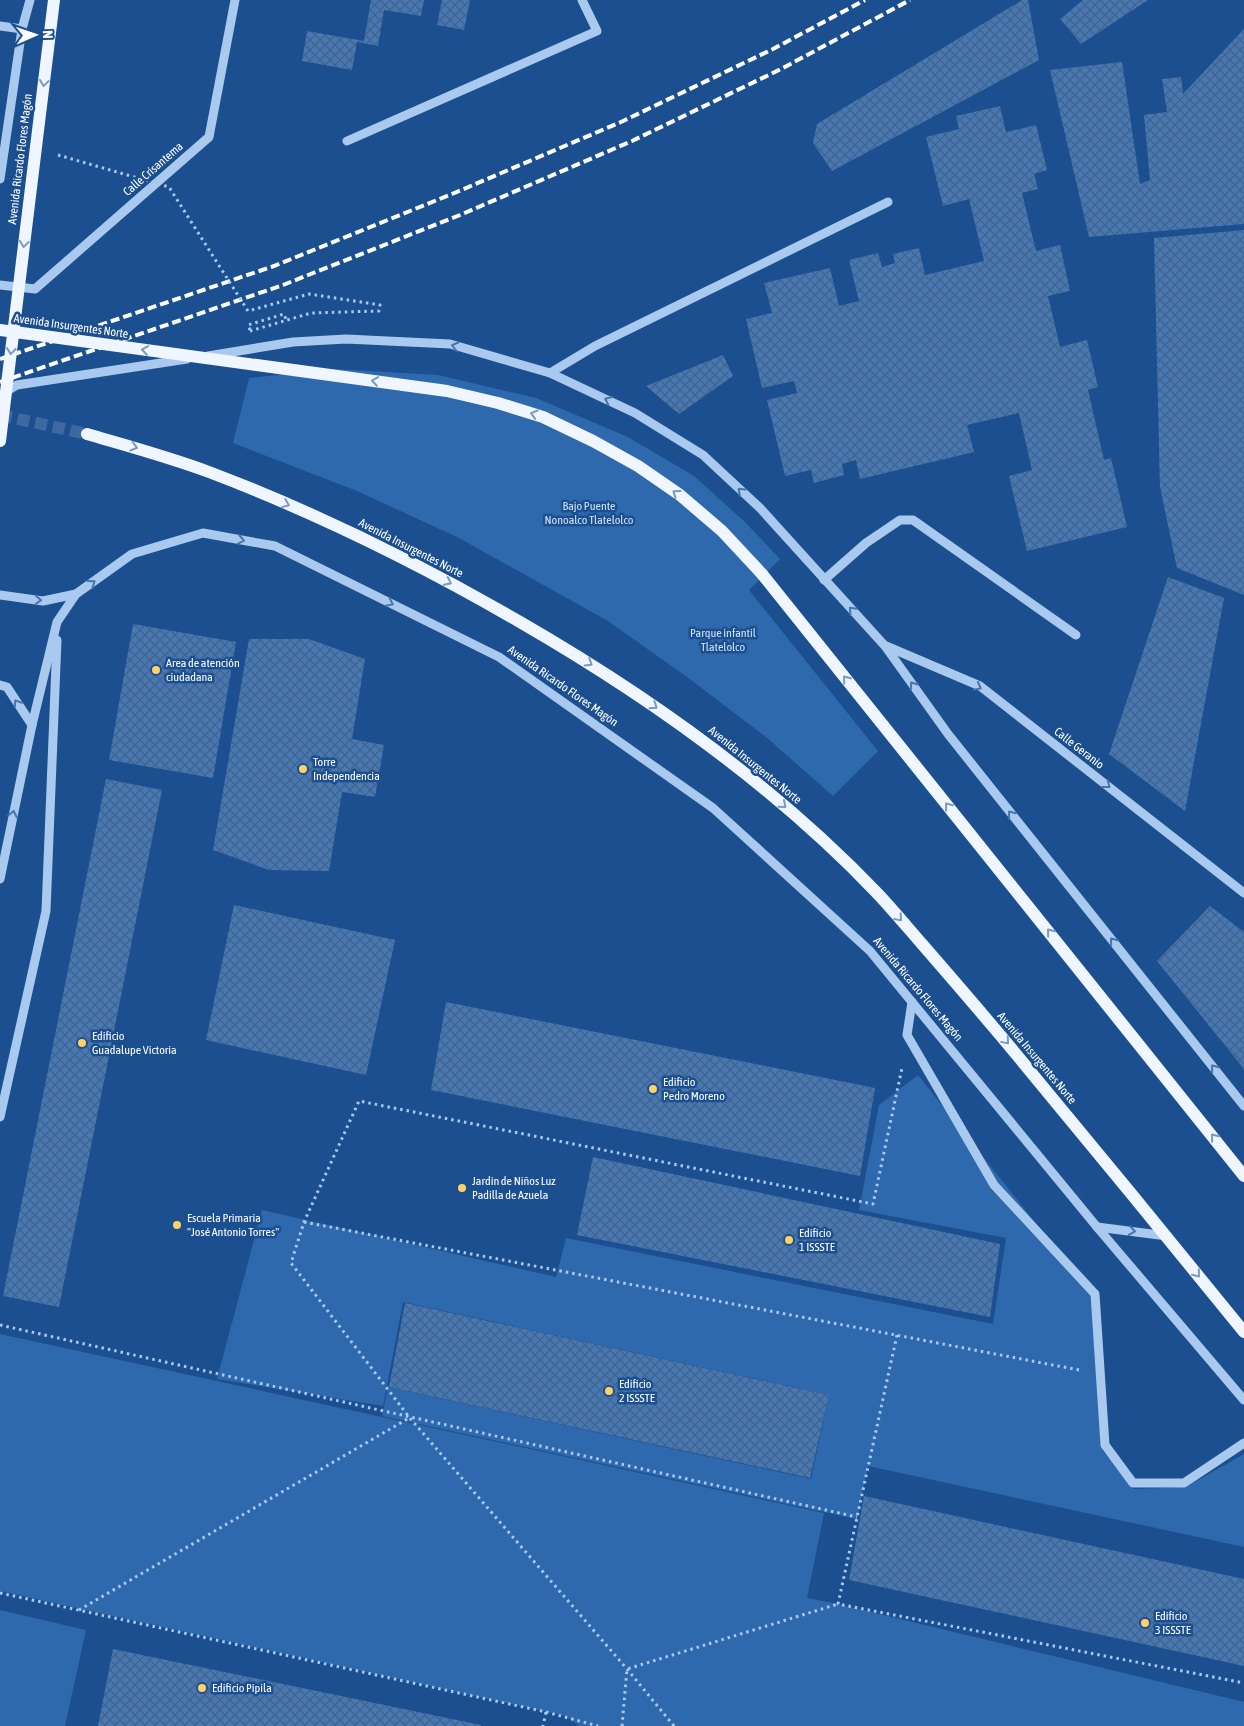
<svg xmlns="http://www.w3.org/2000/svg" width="1244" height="1726" viewBox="0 0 1244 1726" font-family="'Asap Condensed',sans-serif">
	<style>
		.park { fill: #2e69ad }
		.building { fill: url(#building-cross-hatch) }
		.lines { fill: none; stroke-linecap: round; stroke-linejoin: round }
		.major-tunnel { stroke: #3d69a0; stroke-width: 12; stroke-dasharray: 12 6; stroke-linecap: butt }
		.path { stroke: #a9c9ee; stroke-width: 3; stroke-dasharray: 2.5 4; stroke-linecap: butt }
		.minor { stroke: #a9c9ee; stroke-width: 9 }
		.major { stroke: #f0f6ff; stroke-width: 12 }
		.rail { stroke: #fff; stroke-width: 4; stroke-dasharray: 9 4; stroke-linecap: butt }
		.path-bridge { stroke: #a9c9ee; stroke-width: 3; stroke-dasharray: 2.5 4; stroke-linecap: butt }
		.major-bridge { stroke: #f0f6ff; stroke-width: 12 }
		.oneway { stroke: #7b9ac1 }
		.oneway2 { stroke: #4674ac }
		.poi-dot { fill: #ffd166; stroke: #1b4f8f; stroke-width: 2 }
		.labels { text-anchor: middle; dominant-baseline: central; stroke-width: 5; stroke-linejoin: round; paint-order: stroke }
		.street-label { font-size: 12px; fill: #fff; stroke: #1b4f8f }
		.park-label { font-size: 12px; fill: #cfe3fa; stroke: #1b4f8f }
		.poi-label { font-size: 12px; fill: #fff; stroke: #1b4f8f; text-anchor: start }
	</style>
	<defs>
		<pattern id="building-cross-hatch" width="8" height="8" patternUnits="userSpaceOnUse" patternTransform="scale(1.25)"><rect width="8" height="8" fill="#4478b7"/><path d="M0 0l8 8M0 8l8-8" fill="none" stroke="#486282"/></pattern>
	</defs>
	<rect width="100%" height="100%" fill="#1b4f8f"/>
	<g class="park">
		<path d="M335,369l103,6 98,23 92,39 66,39 51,46 35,37 -31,31 129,161 -45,45 -67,-59 -79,-60 -79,-56 -149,-83 -102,-47 -124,-48 16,-65z"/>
		<path d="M918,1075l174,219 10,156 32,39 52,-2 58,-33v93l-376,-81 -11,53 -475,-103 6,-29 423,92 18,-84 -426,-93 -20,104 -166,-27 45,-169 294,67 10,-39 427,86 13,-86 -147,-28 20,-105z"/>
		<path d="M0,1334l824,179 -17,85 31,6 406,98v24h-665l-13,-10 -566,-125z"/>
		<path d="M0,1610l86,20 -21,96h-65z"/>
	</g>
	<g class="building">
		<path d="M371,0h53l-3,16 -37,-6 -6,36 -21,-4 -5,28 -50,-9 5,-30 57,10z"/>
		<path d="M442,0h28l-6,30 -27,-5z"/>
		<path d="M1022,0h6l11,60 -207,111 -19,-28 4,-19z"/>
		<path d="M1083,0h65l-67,44 -21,-25z"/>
		<path d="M1244,29v195l-155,13 -39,-167 72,-8 18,122 10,-4 -6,-65 23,-3 -5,-33 19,-2 2,17z"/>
		<path d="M1000,106l6,26 30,-7 11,45 -13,4 4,15 -16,4 14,58 24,-6 10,46 -22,5 12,51 27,-7 11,47 -10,3 16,70 7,-2 16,69 -100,24 -18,-75 23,-6 -13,-57 -52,12 7,27 -114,27 -4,-19 -14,4 2,11 -30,8 -3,-13 -26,6 -18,-76 30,-7 -3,-12 -32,7 -16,-69 26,-6 -8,-30 66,-15 9,38 20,-5 -10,-41 29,-7 4,14 13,-4 -2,-9 26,-6 6,27 59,-14 -15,-62 -26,7 -17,-69 33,-8 -3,-13z"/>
		<path d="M1244,230v365l-67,-27 -17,-81 -6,-249z"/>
		<path d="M723,355l10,21 -54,38 -33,-28z"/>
		<path d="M1168,577l56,21 -39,213 -76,-57z"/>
		<path d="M133,624l103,18 -23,136 -104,-18z"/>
		<path d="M249,639h60l56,20 -13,80 32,6 -9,52 -33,-5 -13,79 -60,-1 -56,-20z"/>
		<path d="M106,779l56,11 -103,517 -56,-11z"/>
		<path d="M234,905l161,35 -29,135 -160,-35z"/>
		<path d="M1210,906l34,26v137l-87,-108z"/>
		<path d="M446,1002l429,86 -15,88 -429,-86z"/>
		<path d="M593,1157l407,87 -10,73 -413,-82z"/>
		<path d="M405,1303l424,92 -19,83 -421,-91z"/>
		<path d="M864,1496l380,83v87l-395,-86z"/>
		<path d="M113,1649l368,76v1h-383z"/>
	</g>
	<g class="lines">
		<path class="major-tunnel" d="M0,415l87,19"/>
		<g class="path">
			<path d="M250,330l-2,-5 36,-11 3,8"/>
			<path d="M304,1222l775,148"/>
			<path d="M0,1325l857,192"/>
			<path d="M897,1335l-59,269 406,79"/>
			<path d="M0,1593l546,119 -3,14"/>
			<path d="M79,1610l330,-192"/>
			<path d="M546,1712l52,14"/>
			<path d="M622,1726l5,-57 211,-65"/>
			<path d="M674,1726l-47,-57 -218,-252 -118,-154 13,-41 55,-121 514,103 29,-136"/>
		</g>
		<g class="minor">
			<path d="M0,26l22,3"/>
			<path d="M347,141l250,-110 -15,-31"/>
			<path d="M0,179l22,-150 8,-29"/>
			<path d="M0,285l35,4 174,-152 26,-137"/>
			<path d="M208,356l85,-14 53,-3 104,5 100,29 85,40 68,42 57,53 125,138 63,88 296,372"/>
			<path d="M550,373l45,-27 293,-144"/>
			<path d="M4,393l13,-8 170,-26"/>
			<path d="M824,580l42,-37 34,-23h13l163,115"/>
			<path d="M0,595l43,6 33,-7"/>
			<path d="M886,646l94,40 264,207"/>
			<path d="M0,685l7,2 25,38"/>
			<path d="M0,879l32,-154 25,-103 19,-28 56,-40 71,-21 72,13 224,111 214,151 157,143 227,276 147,173"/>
			<path d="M912,1002l-5,33 87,150 101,109 10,151 28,38h51l60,-40"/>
			<path d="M0,1117l46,-206 11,-271"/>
			<path d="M1097,1227l70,9"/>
		</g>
		<g class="major">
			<path d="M87,434c41,12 82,23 122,38 108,41 211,92 311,150 130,75 254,163 358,272 15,16 30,34 44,50 40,46 79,91 117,138 69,83 137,166 205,250"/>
			<path d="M762,574l482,602"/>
		</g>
		<g class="rail">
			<path d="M0,359l274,-93 178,-72 169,-72 152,-73 92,-49"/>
			<path d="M0,382l283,-97 177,-70 172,-74 149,-72 129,-69"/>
		</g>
		<path class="path-bridge" d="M58,155l111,32 79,124 61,-17 71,11 -1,6 -68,2 -61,18"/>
		<g class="major-bridge">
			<path d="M0,330l447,61 51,12 45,14 50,24 45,25 42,29 42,36 40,43"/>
			<path d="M0,441l54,-441"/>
		</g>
	</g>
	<defs><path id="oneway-chevron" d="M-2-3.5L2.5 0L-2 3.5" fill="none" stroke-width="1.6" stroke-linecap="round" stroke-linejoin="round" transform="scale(1.25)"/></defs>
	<g class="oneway">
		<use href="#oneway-chevron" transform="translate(44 83) rotate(97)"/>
		<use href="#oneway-chevron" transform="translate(24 244) rotate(97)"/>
		<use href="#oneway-chevron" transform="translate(145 350) rotate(-172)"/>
		<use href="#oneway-chevron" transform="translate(11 351) rotate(97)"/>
		<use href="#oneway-chevron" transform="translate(375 381) rotate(-172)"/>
		<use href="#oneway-chevron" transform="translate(534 414) rotate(-163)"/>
		<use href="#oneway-chevron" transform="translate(134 447) rotate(16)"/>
		<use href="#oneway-chevron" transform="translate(676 493) rotate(-144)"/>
		<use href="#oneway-chevron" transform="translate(286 504) rotate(22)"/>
		<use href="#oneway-chevron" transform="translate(448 582) rotate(27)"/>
		<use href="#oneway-chevron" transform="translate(589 663) rotate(32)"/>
		<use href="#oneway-chevron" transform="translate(846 679) rotate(-129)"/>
		<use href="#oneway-chevron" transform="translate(654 706) rotate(34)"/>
		<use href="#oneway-chevron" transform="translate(783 805) rotate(41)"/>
		<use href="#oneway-chevron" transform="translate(948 806) rotate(-129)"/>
		<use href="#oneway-chevron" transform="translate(899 918) rotate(49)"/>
		<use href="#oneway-chevron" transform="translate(1050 932) rotate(-129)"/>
		<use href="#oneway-chevron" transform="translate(1006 1041) rotate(50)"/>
		<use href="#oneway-chevron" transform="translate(1214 1137) rotate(-129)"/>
		<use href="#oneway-chevron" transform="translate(1197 1274) rotate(51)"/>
	</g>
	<g class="oneway2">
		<use href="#oneway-chevron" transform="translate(455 346) rotate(-166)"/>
		<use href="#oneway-chevron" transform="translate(608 400) rotate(-155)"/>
		<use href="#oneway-chevron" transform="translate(741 491) rotate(-137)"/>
		<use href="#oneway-chevron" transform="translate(241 540) rotate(11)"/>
		<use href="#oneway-chevron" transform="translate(92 583) rotate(-36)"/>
		<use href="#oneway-chevron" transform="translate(38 600) rotate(3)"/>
		<use href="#oneway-chevron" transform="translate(390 603) rotate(26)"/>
		<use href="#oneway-chevron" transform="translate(852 610) rotate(-133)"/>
		<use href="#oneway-chevron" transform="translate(913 685) rotate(-125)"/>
		<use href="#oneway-chevron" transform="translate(978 687) rotate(29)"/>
		<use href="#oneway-chevron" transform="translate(17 703) rotate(-123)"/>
		<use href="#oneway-chevron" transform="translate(1107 785) rotate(38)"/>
		<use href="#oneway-chevron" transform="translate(13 814) rotate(-78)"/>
		<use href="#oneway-chevron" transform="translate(1011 814) rotate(-128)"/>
		<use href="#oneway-chevron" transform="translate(1113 941) rotate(-128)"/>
		<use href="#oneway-chevron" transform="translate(1214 1068) rotate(-128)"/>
		<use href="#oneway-chevron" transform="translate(1132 1231) rotate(8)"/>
	</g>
	<g class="poi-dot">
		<circle cx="156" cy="670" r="5"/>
		<circle cx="303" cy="769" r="5"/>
		<circle cx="82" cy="1043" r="5"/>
		<circle cx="653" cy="1089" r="5"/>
		<circle cx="462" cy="1188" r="5"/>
		<circle cx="177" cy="1225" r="5"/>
		<circle cx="789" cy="1240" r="5"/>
		<circle cx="609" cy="1391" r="5"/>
		<circle cx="1145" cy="1623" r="5"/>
		<circle cx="202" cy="1688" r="5"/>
	</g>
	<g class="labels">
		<g class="street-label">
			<text transform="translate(20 159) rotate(-83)">Avenida Ricardo Flores Magón</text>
			<text transform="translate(153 169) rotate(-41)">Calle Crisantema</text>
			<text transform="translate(71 326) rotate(8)">Avenida Insurgentes Norte</text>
			<text transform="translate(411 548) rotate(27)">Avenida Insurgentes Norte</text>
			<text transform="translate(563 686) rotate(35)">Avenida Ricardo Flores Magón</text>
			<text transform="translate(1079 748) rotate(38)">Calle Geranio</text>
			<text transform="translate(755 765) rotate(39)">Avenida Insurgentes Norte</text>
			<text transform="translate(918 989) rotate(50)">Avenida Ricardo Flores Magón</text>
			<text transform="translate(1037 1058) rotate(50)">Avenida Insurgentes Norte</text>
		</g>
		<g class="park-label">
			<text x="589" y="506">Bajo Puente<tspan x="589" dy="14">Nonoalco Tlatelolco</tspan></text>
			<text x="723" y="633">Parque infantil<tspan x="723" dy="14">Tlatelolco</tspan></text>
		</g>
		<g class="poi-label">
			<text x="166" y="663">Area de atención<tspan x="166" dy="14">ciudadana</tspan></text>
			<text x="313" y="762">Torre<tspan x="313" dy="14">Independencia</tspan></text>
			<text x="92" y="1036">Edificio<tspan x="92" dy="14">Guadalupe Victoria</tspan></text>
			<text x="663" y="1082">Edificio<tspan x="663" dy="14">Pedro Moreno</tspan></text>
			<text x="472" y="1181">Jardín de Niños Luz<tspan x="472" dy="14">Padilla de Azuela</tspan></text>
			<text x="187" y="1218">Escuela Primaria<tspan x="187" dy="14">"José Antonio Torres"</tspan></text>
			<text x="799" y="1233">Edificio<tspan x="799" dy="14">1 ISSSTE</tspan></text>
			<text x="619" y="1384">Edificio<tspan x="619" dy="14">2 ISSSTE</tspan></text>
			<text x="1155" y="1616">Edificio<tspan x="1155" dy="14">3 ISSSTE</tspan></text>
			<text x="212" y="1688">Edificio Pípila</text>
		</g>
	</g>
	<g transform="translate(35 35) rotate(88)" stroke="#1b4f8f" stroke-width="4" paint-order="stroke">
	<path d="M0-4L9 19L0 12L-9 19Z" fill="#ffffff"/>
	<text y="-8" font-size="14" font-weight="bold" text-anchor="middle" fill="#ffffff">N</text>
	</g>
</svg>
